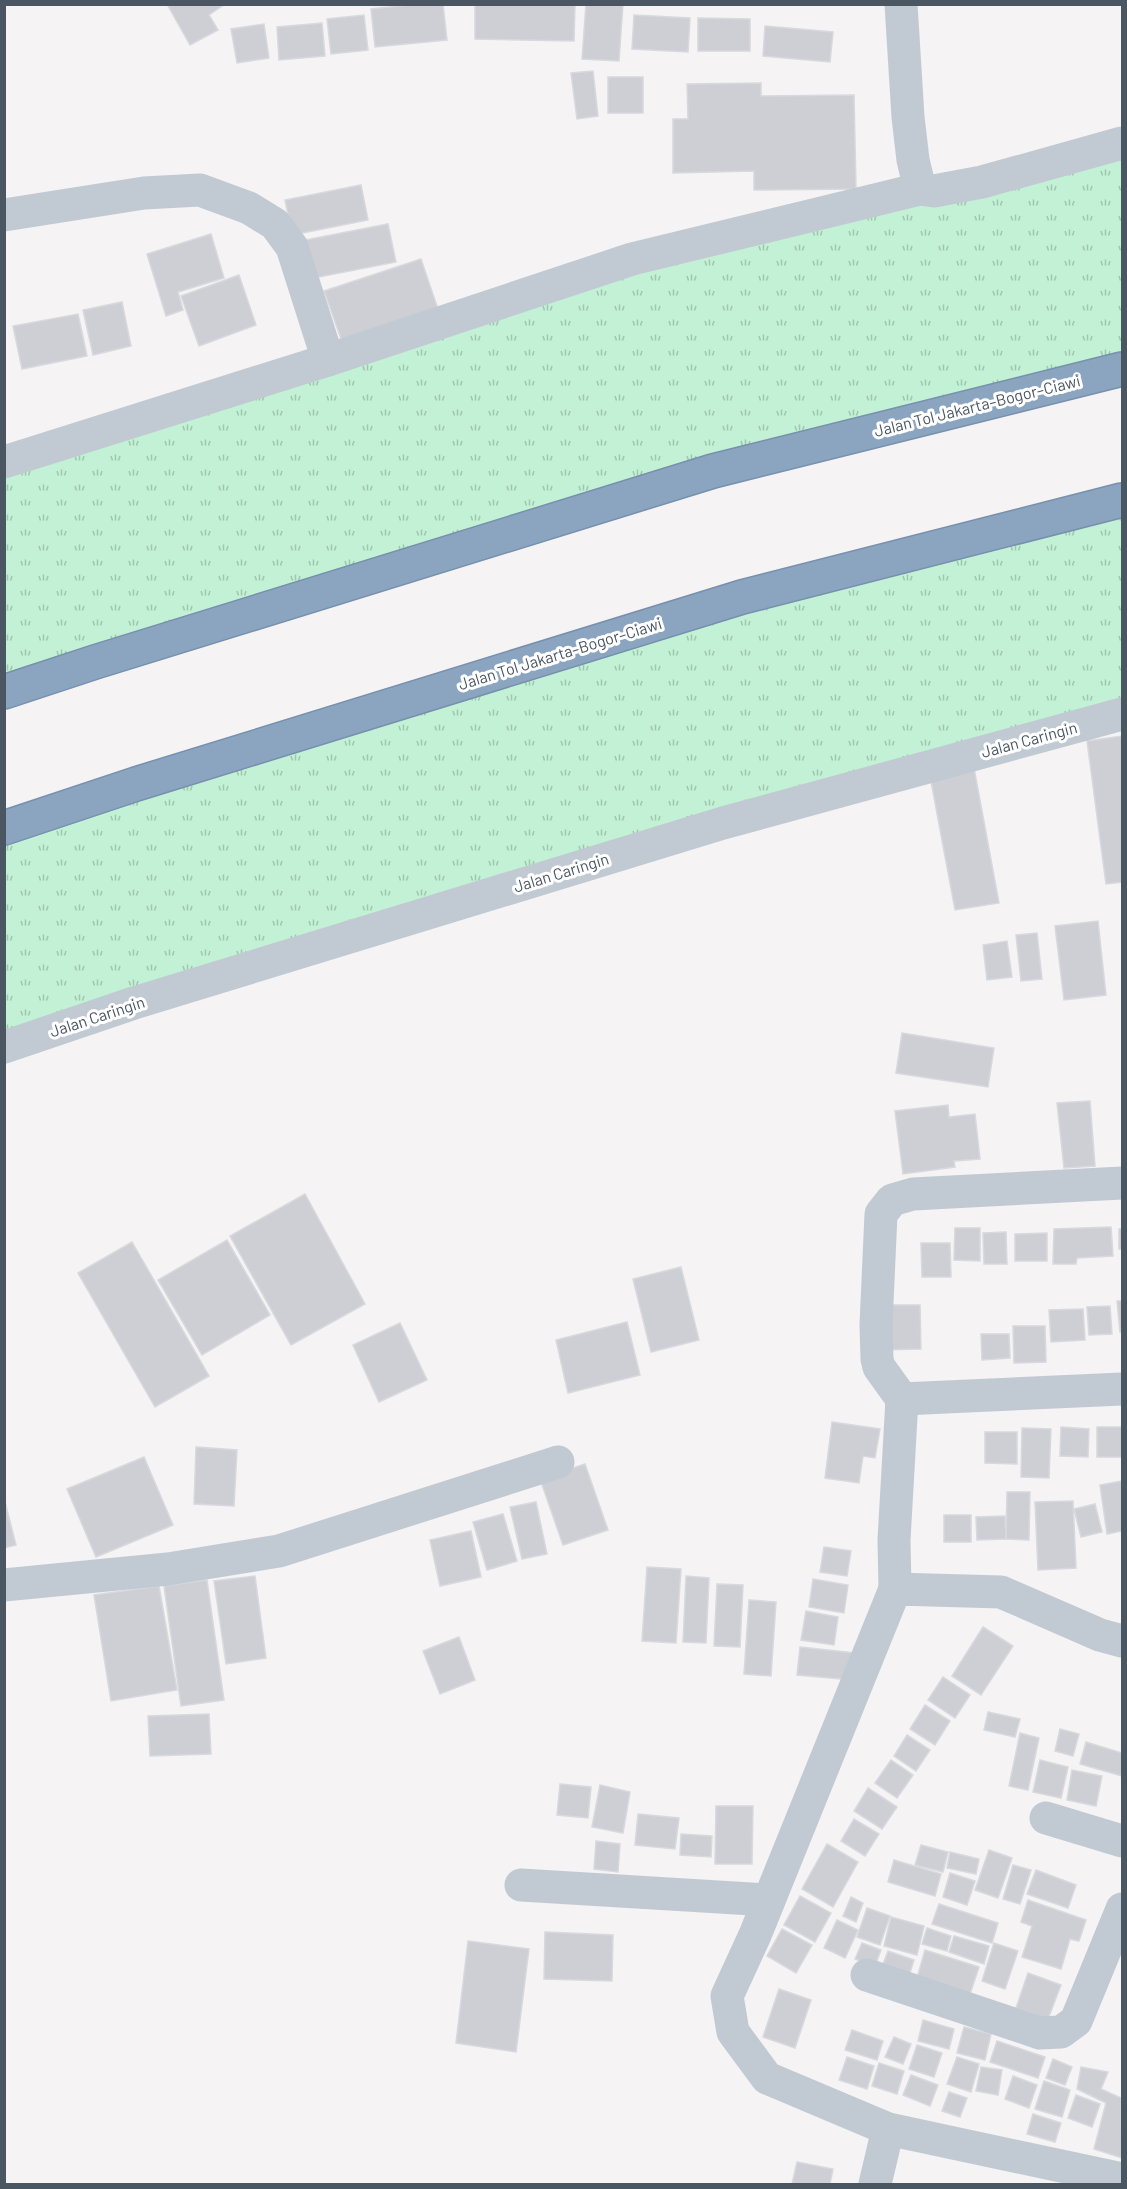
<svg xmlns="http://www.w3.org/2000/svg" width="1127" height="2189" viewBox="0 0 1127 2189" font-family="Barlow,sans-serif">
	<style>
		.grass { fill: url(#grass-tufts) }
		.building { fill: #cdcfd5; stroke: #d7d9de; stroke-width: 1.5 }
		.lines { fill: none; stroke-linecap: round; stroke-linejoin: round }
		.highway-casing { stroke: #7690ad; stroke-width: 36 }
		.minor { stroke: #c1cad2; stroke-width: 33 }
		.highway { stroke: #8ba5c1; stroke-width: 33 }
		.labels { text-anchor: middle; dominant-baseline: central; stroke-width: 6; stroke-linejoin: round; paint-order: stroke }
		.street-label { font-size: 16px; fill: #4a5661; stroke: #fff }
	</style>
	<defs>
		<pattern id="grass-tufts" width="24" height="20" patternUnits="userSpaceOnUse" patternTransform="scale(1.5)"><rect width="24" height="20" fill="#c3f1d5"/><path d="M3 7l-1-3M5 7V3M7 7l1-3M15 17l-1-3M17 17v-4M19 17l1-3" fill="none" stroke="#a0c6b0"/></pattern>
	</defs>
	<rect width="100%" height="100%" fill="#f5f3f3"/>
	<g class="grass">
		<path d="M1122,143v226l-411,103 -706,225 -1,-234 628,-204z"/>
		<path d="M1122,501v213l-1117,333 -1,-217z"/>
	</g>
	<g class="building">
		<path d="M167,4h58l-16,11 9,15 -28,15z"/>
		<path d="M419,4h24l4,36 -72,7 -4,-38z"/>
		<path d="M475,4l100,1 -1,36 -99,-2z"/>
		<path d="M586,4h37l-4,57 -37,-2z"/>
		<path d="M364,15l4,35 -37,4 -4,-35z"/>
		<path d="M634,15l56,3 -2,34 -56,-3z"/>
		<path d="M698,18l52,1v32h-52z"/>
		<path d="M322,23l3,33 -46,4 -2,-33z"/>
		<path d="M264,24l5,34 -32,5 -6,-34z"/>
		<path d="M765,26l68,6 -3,30 -67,-6z"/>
		<path d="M593,71l5,45 -21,3 -6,-46z"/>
		<rect x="608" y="77" width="35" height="36"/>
		<path d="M761,83v13l93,-1 2,94 -102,1v-19l-81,2v-54h15l-1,-35z"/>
		<path d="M361,185l7,35 -76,15 -7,-35z"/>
		<path d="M388,224l8,38 -87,17 -9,-38z"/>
		<path d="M211,234l13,44 -46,14 5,18 -17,6 -19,-62z"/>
		<path d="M421,259l20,59 -96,32 -21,-59z"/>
		<path d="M239,275l17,50 -57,21 -18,-50z"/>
		<path d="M122,302l9,44 -38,9 -10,-45z"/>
		<path d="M78,314l9,42 -65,13 -9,-43z"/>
		<path d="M1122,736v146l-16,2 -19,-143z"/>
		<path d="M974,768l25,135 -44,7 -25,-134z"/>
		<path d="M1098,921l8,74 -42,5 -9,-74z"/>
		<path d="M1037,933l5,46 -21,2 -5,-46z"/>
		<path d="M1007,941l5,36 -25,3 -4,-35z"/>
		<path d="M902,1033l92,15 -6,39 -92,-14z"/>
		<path d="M1090,1101l5,65 -31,2 -7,-65z"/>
		<path d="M948,1105l1,12 26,-3 5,45 -26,2 1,6 -52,7 -8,-63z"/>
		<path d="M305,1194l60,110 -74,41 -61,-109z"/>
		<path d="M1111,1227l2,29 -36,2 -1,6h-23l1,-35z"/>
		<path d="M955,1228h25v33l-26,-1z"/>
		<rect x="1119" y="1229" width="3" height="20"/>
		<path d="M1006,1232l1,32h-23l-1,-31z"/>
		<path d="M1047,1233v28h-32v-27z"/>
		<path d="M227,1240l43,75 -68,40 -44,-75z"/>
		<path d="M132,1242l77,134 -54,31 -77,-134z"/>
		<path d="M921,1243h29l1,34h-29z"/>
		<path d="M681,1267l18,73 -48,12 -18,-73z"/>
		<path d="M1117,1301h5v31h-2z"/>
		<path d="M877,1305h43l1,44 -43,1z"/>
		<path d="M1110,1306l2,28 -23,1 -2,-28z"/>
		<path d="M1083,1309l2,31 -34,2 -2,-32z"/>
		<path d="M627,1322l13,53 -72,18 -12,-53z"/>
		<path d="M400,1323l27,57 -48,22 -26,-57z"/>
		<path d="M1013,1326h32l1,36 -32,1z"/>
		<path d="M981,1334h28l1,24 -28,2z"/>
		<path d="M832,1422l48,7 -5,29 -12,-2 -4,27 -34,-5z"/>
		<path d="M1061,1427l28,2 -1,28 -28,-1z"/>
		<rect x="1097" y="1427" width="25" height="30"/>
		<path d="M1022,1428l29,1 -2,49 -28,-1z"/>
		<path d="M985,1432h32v32l-32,-1z"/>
		<path d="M196,1447l41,3 -3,56 -40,-2z"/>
		<path d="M144,1457l29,68 -77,32 -29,-68z"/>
		<path d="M585,1464l23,66 -45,15 -23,-66z"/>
		<path d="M1122,1481v50l-15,3 -7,-49z"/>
		<path d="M1007,1492h23l-1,48 -23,-1z"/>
		<path d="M4,1498l12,47 -12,3z"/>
		<path d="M1073,1501l3,67 -38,2 -3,-68z"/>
		<path d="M536,1502l11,52 -25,5 -12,-52z"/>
		<path d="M1095,1504l7,28 -21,5 -7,-28z"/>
		<path d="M503,1514l14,47 -30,9 -14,-48z"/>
		<rect x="944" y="1515" width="27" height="27"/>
		<path d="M1005,1516l1,23 -29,1 -1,-23z"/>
		<path d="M471,1531l10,46 -41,9 -10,-46z"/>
		<path d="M824,1547l27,4 -4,25 -27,-4z"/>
		<path d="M647,1567l34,2 -5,74 -34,-2z"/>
		<path d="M255,1576l11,82 -40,6 -12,-83z"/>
		<path d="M686,1576l23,2 -3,65 -23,-1z"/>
		<path d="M813,1579l35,6 -4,28 -35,-6z"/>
		<path d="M207,1580l17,120 -43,6 -17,-120z"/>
		<path d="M717,1584l26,1 -3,62 -26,-1z"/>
		<path d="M159,1586l18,104 -66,11 -17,-106z"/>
		<path d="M749,1600l27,2 -5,74 -27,-2z"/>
		<path d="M806,1611l32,6 -4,28 -33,-5z"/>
		<path d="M983,1627l30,19 -32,49 -29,-19z"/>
		<path d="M459,1637l16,43 -35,14 -17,-43z"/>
		<path d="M800,1647l55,6 -3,27 -55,-5z"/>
		<path d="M943,1677l27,18 -15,23 -27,-18z"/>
		<path d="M925,1705l25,16 -15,24 -25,-16z"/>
		<path d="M988,1712l32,7 -5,18 -31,-7z"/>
		<path d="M209,1714l2,40 -61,2 -2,-40z"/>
		<path d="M1060,1729l19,5 -6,22 -18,-5z"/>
		<path d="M1020,1733l19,5 -11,52 -19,-4z"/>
		<path d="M907,1735l23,15 -14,21 -22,-15z"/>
		<path d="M1086,1742l36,11v23l-42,-12z"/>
		<path d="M891,1760l22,15 -16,23 -22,-15z"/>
		<path d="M1040,1760l28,7 -7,31 -28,-6z"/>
		<path d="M1072,1770l30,6 -6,30 -29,-6z"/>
		<path d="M560,1784l31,3 -3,31 -31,-3z"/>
		<path d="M600,1785l30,7 -7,41 -31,-6z"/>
		<path d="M868,1788l29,19 -15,22 -28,-18z"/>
		<path d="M716,1806h37l-1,58h-37z"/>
		<path d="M638,1814l41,4 -4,31 -40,-4z"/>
		<path d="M854,1819l25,15 -14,22 -24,-15z"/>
		<path d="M681,1834l31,2 -1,21 -31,-2z"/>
		<path d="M596,1841l24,3 -2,28 -24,-3z"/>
		<path d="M827,1844l31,18 -25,45 -31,-18z"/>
		<path d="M921,1845l27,7 -5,20 -28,-7z"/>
		<path d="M989,1850l23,8 -14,40 -23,-8z"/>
		<path d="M950,1852l29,7 -3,15 -29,-6z"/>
		<path d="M894,1860l47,14 -6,22 -47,-14z"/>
		<path d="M1013,1865l18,5 -11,34 -17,-5z"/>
		<path d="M1036,1870l40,15 -8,23 -41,-14z"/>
		<path d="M950,1873l25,8 -8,24 -24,-8z"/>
		<path d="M800,1896l31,17 -16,29 -31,-17z"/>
		<path d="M851,1897l12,6 -7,19 -13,-6z"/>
		<path d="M1028,1900l58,20 -7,21 -9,-2 -9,30 -39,-12 10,-31 -11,-4z"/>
		<path d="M939,1904l59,19 -6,20 -60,-19z"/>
		<path d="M867,1908l23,8 -10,29 -23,-8z"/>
		<path d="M891,1917l33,9 -7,29 -33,-9z"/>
		<path d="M837,1920l21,10 -13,28 -21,-10z"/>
		<path d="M927,1928l24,8 -4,15 -25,-7z"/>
		<path d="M782,1929l30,16 -16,28 -29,-17z"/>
		<path d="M545,1932l68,3 -1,46 -68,-2z"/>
		<path d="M954,1936l35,10 -5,18 -35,-12z"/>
		<path d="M468,1941l61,8 -13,103 -60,-9z"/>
		<path d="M862,1943l19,7 -6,16 -20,-7z"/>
		<path d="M994,1943l24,8 -13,38 -23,-8z"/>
		<path d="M925,1950l54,17 -9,27 -53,-16z"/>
		<path d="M888,1951l26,9 -5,16 -27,-9z"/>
		<path d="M1028,1973l33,12 -13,34 -32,-11z"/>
		<path d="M779,1989l32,11 -16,48 -32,-11z"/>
		<path d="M923,2020l31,9 -5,20 -31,-8z"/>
		<path d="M964,2027l27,7 -6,26 -28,-7z"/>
		<path d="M852,2030l31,11 -6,19 -32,-10z"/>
		<path d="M894,2037l17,7 -8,20 -18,-7z"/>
		<path d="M997,2041l48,16 -7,21 -48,-16z"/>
		<path d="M917,2045l25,8 -8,24 -25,-8z"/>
		<path d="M847,2057l27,9 -7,23 -28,-9z"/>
		<path d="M957,2057l22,7 -8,28 -24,-8z"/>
		<path d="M1053,2059l19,8 -7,18 -19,-7z"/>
		<path d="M879,2063l25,8 -7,23 -25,-8z"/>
		<path d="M981,2067l21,3 -4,25 -22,-4z"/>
		<path d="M1081,2067l27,5 -7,17 20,9 1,60 -28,-9 12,-46 -29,-14z"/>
		<path d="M911,2075l27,10 -8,21 -27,-11z"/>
		<path d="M1013,2076l24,9 -8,23 -24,-9z"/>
		<path d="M1044,2081l26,9 -8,27 -27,-8z"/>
		<path d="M949,2092l18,6 -7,19 -18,-6z"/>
		<path d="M1076,2095l24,9 -8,23 -24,-9z"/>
		<path d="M1033,2114l28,9 -6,19 -28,-8z"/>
		<path d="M797,2162l36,7 -3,15h-38z"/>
	</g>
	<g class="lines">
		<defs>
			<g id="highway">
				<path d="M4,692l91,-30 618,-191 409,-102"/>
				<path d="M4,828l132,-44 606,-187 380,-97"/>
			</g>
		</defs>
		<use href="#highway" class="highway-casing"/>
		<g class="minor">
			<path d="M901,4l7,113 5,43 7,29 14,2 48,-9 140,-39"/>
			<path d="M4,215l140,-22 56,-3 49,18 26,16 17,23 36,113"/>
			<path d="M4,462l324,-102 304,-101 288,-70"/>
			<path d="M4,1047l130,-44 589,-180 399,-109"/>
			<path d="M902,1399l220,-10"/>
			<path d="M4,1585l164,-16 111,-18 279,-89"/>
			<path d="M895,1589l-1,-49 8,-141 -23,-32 -2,-8 -1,-34 5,-111 11,-14 21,-6 209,-11"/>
			<path d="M1046,1818l76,23"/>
			<path d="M521,1885l248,15"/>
			<path d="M867,1975l173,58 21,-1 15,-11 46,-112"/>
			<path d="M888,2129l234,50"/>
			<path d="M875,2184l13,-55 -121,-51 -34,-46 -6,-36 28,-61 140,-346 106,3 99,43 22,6"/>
		</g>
		<use href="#highway" class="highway"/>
	</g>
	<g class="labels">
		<g class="street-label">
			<text transform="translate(977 405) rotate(-14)">Jalan Tol Jakarta–Bogor–Ciawi</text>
			<text transform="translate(560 653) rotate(-17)">Jalan Tol Jakarta–Bogor–Ciawi</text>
			<text transform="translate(1029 739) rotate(-15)">Jalan Caringin</text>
			<text transform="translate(561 872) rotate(-17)">Jalan Caringin</text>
			<text transform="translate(97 1016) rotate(-18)">Jalan Caringin</text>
		</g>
	</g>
	<rect width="1127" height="2189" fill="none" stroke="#4a5661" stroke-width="12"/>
</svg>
